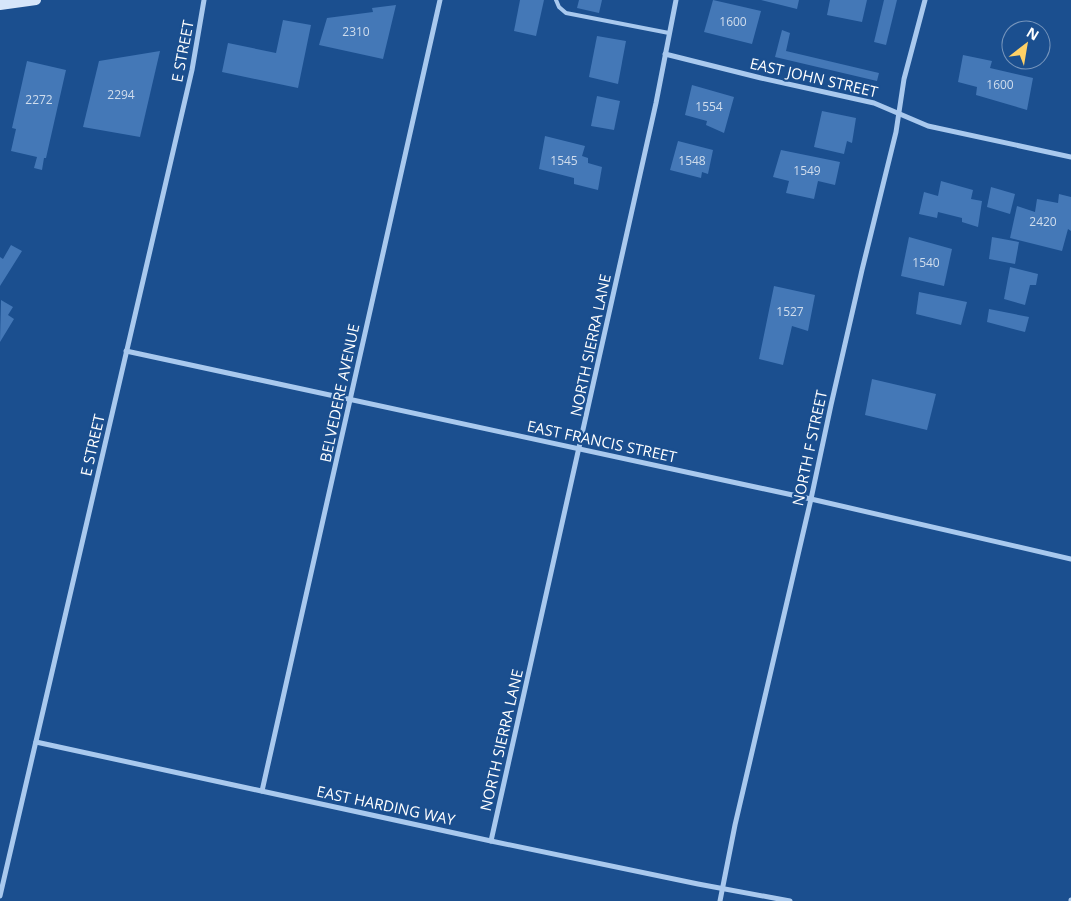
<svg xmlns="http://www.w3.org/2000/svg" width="1071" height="901" viewBox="0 0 1071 901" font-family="'Open Sans',sans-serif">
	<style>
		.building { fill: #4478b7 }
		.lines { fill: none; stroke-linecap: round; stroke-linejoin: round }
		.lane { stroke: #a9c9ee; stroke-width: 4 }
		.street { stroke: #a9c9ee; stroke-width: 5 }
		.secondary { stroke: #d6e6fa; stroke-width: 10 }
		.labels { text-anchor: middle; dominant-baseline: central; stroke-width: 4.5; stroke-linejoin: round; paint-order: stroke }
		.number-label { font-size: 12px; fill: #d0dded }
		.street-label { font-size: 15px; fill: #fff; stroke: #1b4f8f }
	</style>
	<rect width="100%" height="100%" fill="#1b4f8f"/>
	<g class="building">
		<path d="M520,0h24l-8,36 -22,-5z"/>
		<path d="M579,0h23l-3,13 -22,-5z"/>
		<path d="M713,0l48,11 -9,33 -48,-12z"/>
		<path d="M761,0h38l-2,9z"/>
		<path d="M830,0h37l-5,22 -35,-7z"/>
		<path d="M884,0h13l-11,45 -12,-3z"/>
		<path d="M396,5l-13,54 -64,-14 8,-27 46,-6 -1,-4z"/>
		<path d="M283,20l28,5 -13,63 -76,-16 6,-29 48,10z"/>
		<path d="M782,30l8,3 -4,18 93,22 -2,8 -102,-24z"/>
		<path d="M597,36l29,5 -8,43 -29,-7z"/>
		<path d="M160,51l-20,86 -57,-10 16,-66z"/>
		<path d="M963,55l29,6 -2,7 43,10 -6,32 -51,-15 1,-8 -19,-5z"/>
		<path d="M27,61l39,9 -20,88h-2l-2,12 -8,-2 3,-11 -26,-6 5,-22 -4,-1z"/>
		<path d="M692,85l42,12 -10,36 -18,-8 1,-4 -22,-6z"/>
		<path d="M597,96l23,5 -6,29 -23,-4z"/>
		<path d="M822,111l34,7 -4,25 -5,-2 -3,13 -30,-7z"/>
		<path d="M545,136l40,10 -3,10 6,2v5l14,4 -4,23 -24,-6v-6l-35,-9z"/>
		<path d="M678,141l35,9 -5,24 -6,-2 -1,6 -31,-8z"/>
		<path d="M781,150l59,12 -5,23 -17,-4 -4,18 -28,-6 3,-12 -16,-4z"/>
		<path d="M941,181l32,9 -2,9 11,2 -4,26 -16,-5v-4l-24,-6 -1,6 -18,-4 5,-22 14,4z"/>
		<path d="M991,187l24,7 -5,20 -23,-7z"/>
		<path d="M1059,194l12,3v34l-3,-2 -6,22 -52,-13 7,-32 18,6 2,-13 21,4z"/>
		<path d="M909,237l43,12 -8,37 -43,-10z"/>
		<path d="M992,237l27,5 -4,22 -26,-5z"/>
		<path d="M11,245l11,6 -22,35v-29l3,2z"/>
		<path d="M1010,267l28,7 -2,11h-6l-5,20 -21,-6z"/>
		<path d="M774,286l41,9 -7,36 -16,-5 -9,39 -24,-6z"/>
		<path d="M919,292l48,10 -6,23 -45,-11z"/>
		<path d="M1,300l12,7 -5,8 6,4 -14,23z"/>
		<path d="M989,309l40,8 -4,15 -38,-10z"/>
		<path d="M872,379l64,15 -9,36 -62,-15z"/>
	</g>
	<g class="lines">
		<path class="lane" d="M556,0l3,7 7,6 103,20"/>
		<g class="street">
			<path d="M665,54l96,24 113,25 54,23 143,31"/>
			<path d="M126,351l685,148 260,60"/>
			<path d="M36,742l455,99 207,43 92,17"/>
			<path d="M262,791l178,-791"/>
			<path d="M491,841l165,-738 20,-103"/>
			<path d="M0,896l192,-826 12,-70"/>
			<path d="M720,901l15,-76 76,-326 20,-94 31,-135 34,-138 8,-53 21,-79"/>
			<path d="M1071,901v-1"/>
		</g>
		<path class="secondary" d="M0,5l36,-5"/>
	</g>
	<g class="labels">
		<g class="number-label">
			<text x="733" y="21">1600</text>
			<text x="356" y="31">2310</text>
			<text x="1000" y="84">1600</text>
			<text x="121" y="94">2294</text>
			<text x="39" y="99">2272</text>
			<text x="709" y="106">1554</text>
			<text x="564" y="160">1545</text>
			<text x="692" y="160">1548</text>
			<text x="807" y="170">1549</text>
			<text x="1043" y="221">2420</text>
			<text x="926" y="262">1540</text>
			<text x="790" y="311">1527</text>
		</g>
		<g class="street-label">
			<text transform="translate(182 51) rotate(-79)">E STREET</text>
			<text transform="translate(814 77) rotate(13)">EAST JOHN STREET</text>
			<text transform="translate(590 345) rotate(-78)">NORTH SIERRA LANE</text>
			<text transform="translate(339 393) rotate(-78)">BELVEDERE AVENUE</text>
			<text transform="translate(602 441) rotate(12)">EAST FRANCIS STREET</text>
			<text transform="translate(92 445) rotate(-77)">E STREET</text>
			<text transform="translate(809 448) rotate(-78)">NORTH F STREET</text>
			<text transform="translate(501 740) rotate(-77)">NORTH SIERRA LANE</text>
			<text transform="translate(386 805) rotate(12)">EAST HARDING WAY</text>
		</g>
	</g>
	<g transform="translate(1026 45) rotate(31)"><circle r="24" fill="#1b4f8f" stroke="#7695bc"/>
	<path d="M0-4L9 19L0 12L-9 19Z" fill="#ffd166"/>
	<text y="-8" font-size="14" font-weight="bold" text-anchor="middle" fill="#ffffff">N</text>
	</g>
</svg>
